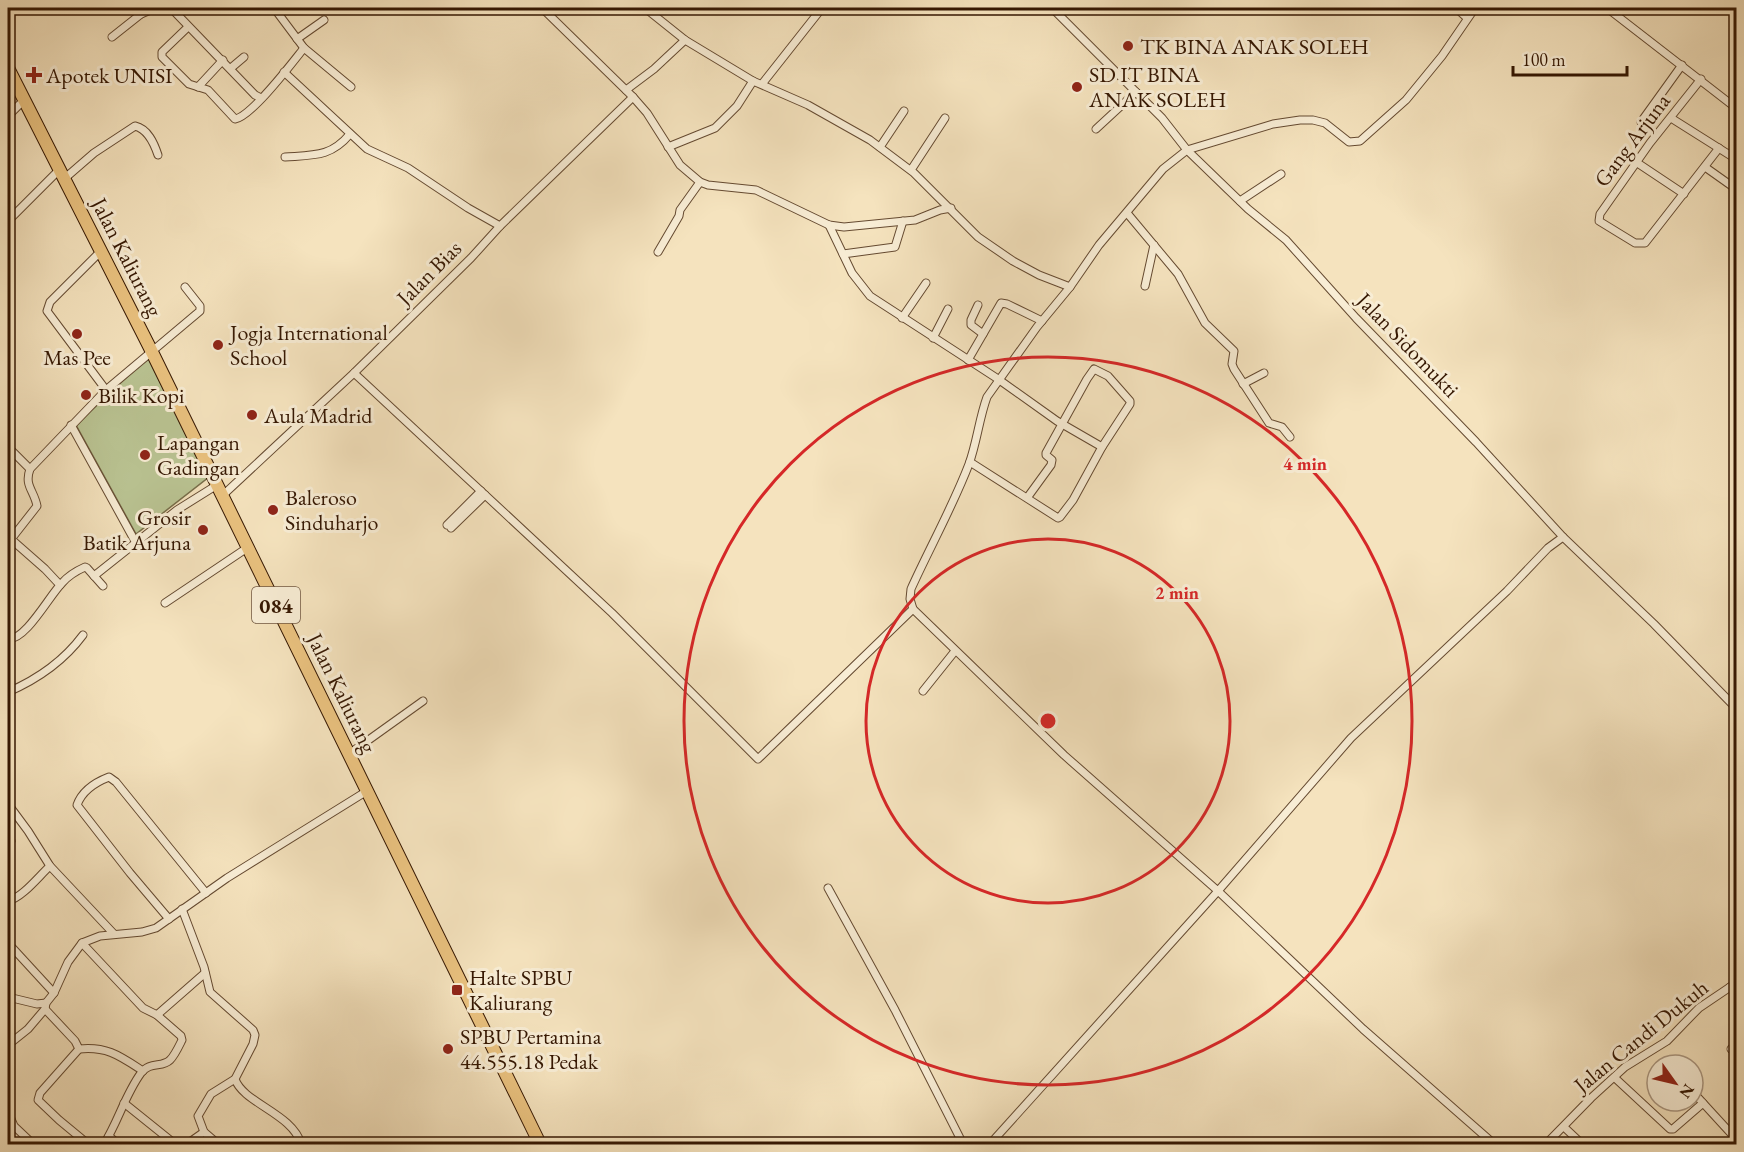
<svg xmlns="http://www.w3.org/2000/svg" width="1744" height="1152" viewBox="0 0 1744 1152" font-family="'EB Garamond',serif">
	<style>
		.green { fill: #bac493; stroke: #786e4a; stroke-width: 1.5 }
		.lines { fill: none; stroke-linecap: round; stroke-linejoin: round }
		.minor-casing { stroke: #654a31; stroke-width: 9 }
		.primary-casing { stroke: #351702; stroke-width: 14 }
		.minor { stroke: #f8edd5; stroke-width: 7 }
		.primary { stroke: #eac27f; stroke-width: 12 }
		.ring { fill: none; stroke: #d62828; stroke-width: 3 }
		.poi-dot { fill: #8f2418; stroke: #f8edd5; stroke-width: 2 }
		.labels { text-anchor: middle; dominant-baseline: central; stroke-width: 6; stroke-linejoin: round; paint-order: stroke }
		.shield { fill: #f8edd5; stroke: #705741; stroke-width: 1.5 }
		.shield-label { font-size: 21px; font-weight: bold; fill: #351702 }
		.poi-label { font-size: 22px; fill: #351702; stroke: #f8edd5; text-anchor: start }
		.street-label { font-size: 22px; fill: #351702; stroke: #f8edd5 }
		.centre { fill: #d62828; stroke: #f8edd5; stroke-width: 3 }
		.ring-label { font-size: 18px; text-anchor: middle; font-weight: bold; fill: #d62828; stroke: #f8edd5; stroke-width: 6; stroke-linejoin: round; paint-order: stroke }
	</style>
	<rect width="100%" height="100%" fill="#f5e3be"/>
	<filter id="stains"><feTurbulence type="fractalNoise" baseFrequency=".00333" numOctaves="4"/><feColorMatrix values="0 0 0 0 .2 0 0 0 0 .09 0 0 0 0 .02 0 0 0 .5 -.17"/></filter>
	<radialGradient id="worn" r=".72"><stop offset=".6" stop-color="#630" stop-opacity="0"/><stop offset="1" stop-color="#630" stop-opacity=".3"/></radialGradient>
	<path class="green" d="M148,357l61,120 -73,57 -60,-109z"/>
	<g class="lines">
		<defs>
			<g id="minor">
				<path d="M133,8l8,6 14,-6"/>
				<path d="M171,8l84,87 6,3"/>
				<path d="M274,8l30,40 47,39"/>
				<path d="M542,8l91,89 14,16 33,52 20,17 8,3 48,5 73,35 15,2 71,-7 25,-10 11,-2"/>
				<path d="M645,8l40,32 68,41 55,24 62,35 44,33 64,64 35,24 26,14 31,12"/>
				<path d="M1052,8l110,110 25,32 61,59 38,31 70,78 120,124 87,95 91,87 82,84"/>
				<path d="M1456,8l11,10"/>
				<path d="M1475,8l-33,48 -36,44 -46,41 -11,1 -24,-19 -12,-3h-13l-27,4 -86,26 -24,19 -64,76 -29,42 -33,40 -50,70c-8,22 -10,45 -18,67 -16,42 -39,83 -58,125l-1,10 3,10 151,146 154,136 133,-153 156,-147 41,-43 15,-11"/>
				<path d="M1607,8l129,100"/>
				<path d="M188,27l-26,25v5l27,27 19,6 27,29c17,-3 57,-56 69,-71"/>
				<path d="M112,37l29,-23"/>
				<path d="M297,39l27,-19"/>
				<path d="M231,68l13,-11"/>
				<path d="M284,72l83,77 41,19 60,40 32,18"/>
				<path d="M1701,79l-51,64 -50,71 -1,7 36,22h10l74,-95"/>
				<path d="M762,84l60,-76"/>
				<path d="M198,87l25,-27"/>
				<path d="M626,90l28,-21 31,-29"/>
				<path d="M8,116l15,-15"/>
				<path d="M1671,118l65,41"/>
				<path d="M1641,122l41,-57"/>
				<path d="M1096,129l40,-37"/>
				<path d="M668,147l47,-19 22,-22 16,-25"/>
				<path d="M880,147l24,-36"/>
				<path d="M285,157c29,-2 46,0 65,-23"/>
				<path d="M1636,162l48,32"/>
				<path d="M1705,167l31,22"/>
				<path d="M911,170l34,-52"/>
				<path d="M64,179l30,-26 41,-27c13,3 19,17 23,29"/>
				<path d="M1240,201l41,-27"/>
				<path d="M1127,213l51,61 27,49 29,28 -2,13 2,5 35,54 13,4 8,10"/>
				<path d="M8,221l51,-51"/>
				<path d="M829,225l23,48 18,23 128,83 59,42 45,26"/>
				<path d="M101,251l-51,51 -3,9 59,79"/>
				<path d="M658,252l21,-36 1,-6 20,-28"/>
				<path d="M843,254l52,-7 8,-26"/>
				<path d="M1145,286l9,-41"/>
				<path d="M978,305l-7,15v5l12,9"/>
				<path d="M902,318l24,-35"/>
				<path d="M933,338l15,-29"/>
				<path d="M968,360l33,-57 6,1 35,17"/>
				<path d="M354,373l258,240 146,146 155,-150"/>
				<path d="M1243,384l21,-11"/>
				<path d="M71,425l65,118"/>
				<path d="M8,447l22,22"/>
				<path d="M970,462l88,56 2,-1 13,-17 29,-53 28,-43v-3l-22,-25 -14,-7 -7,10 -41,74v2l6,5 -1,5 -24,33"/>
				<path d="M222,496l132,-123 117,-115 29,-32 133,-129"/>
				<path d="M447,525l34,-34"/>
				<path d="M451,528l34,-33"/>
				<path d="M12,540l33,29 15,16"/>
				<path d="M8,543l29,-37c-3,-16 -13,-20 -7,-37l76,-79 94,-79v-5l-15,-19"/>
				<path d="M94,576l83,-66 40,-25"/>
				<path d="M165,603l82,-55"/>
				<path d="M8,639c18,1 41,-43 54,-56 6,-7 14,-12 23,-16l2,1 16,18"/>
				<path d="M923,691l32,-40"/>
				<path d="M8,692c30,-13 55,-30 75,-57"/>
				<path d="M349,754l74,-53"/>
				<path d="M8,804l20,27 22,35 64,68"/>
				<path d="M8,834l3,7 -3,6"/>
				<path d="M828,888l67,122 68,134"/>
				<path d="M8,901c15,-4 30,-24 42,-35"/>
				<path d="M182,909l22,58 6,25 43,38 2,5 -2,9 -18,35 -24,15 -13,22 6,16 14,12"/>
				<path d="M169,919l-39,-46 -53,-68c5,-14 19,-23 32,-28l7,5 90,111"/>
				<path d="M8,943l46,50"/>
				<path d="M82,943l61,65 14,7 24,21 1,4c-3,6 -7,15 -12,20 -8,8 -20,1 -29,13 -16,22 -23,49 -37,71"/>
				<path d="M1730,987l6,7"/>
				<path d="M8,997l29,7 9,-1"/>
				<path d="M45,1009l30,32 4,8c28,-3 41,7 64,22"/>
				<path d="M157,1015l48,-42"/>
				<path d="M8,1045l20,-16 17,-20 1,-6 8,-10 14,-31 14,-19 18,-7 42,-4 14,-4 71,-50 140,-87"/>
				<path d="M79,1049l-39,44 -2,7 21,20 29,24"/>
				<path d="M1731,1049l5,-5"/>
				<path d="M1615,1078l55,51h3l30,-26 33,36"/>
				<path d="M235,1079c8,24 58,35 66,65"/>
				<path d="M1693,1083l3,-3"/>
				<path d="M1693,1092l10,11"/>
				<path d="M124,1103l51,41"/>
				<path d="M8,1112l6,14 19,18"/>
				<path d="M1564,1127l18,17"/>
				<path d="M109,1136l9,8"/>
				<path d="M187,1144l17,-12"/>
				<path d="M990,1144l228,-253 145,138 131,115"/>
				<path d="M1546,1144l45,-46 34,-31 42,-26 32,-33 37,-25"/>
			</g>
			<path id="primary" d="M8,68l141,278 391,798"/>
		</defs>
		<use href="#minor" class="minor-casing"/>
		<use href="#primary" class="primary-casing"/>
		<use href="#minor" class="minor"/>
		<use href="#primary" class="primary"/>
	</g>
	<g class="ring">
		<circle cx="1048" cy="721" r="182"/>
		<circle cx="1048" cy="721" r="364"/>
	</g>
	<g class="poi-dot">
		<circle cx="1128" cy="46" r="6"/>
		<path d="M31 66h6v6h6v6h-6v6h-6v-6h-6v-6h6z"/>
		<circle cx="1077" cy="87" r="6"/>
		<circle cx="77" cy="334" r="6"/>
		<circle cx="218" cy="345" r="6"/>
		<circle cx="86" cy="395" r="6"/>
		<circle cx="252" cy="415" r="6"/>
		<circle cx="145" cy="455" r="6"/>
		<circle cx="273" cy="510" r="6"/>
		<circle cx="203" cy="530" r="6"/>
		<rect x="451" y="984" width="12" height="12" rx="3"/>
		<circle cx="448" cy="1049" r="6"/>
	</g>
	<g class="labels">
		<rect class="shield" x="252" y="587" width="48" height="36" rx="4.5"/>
		<g class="shield-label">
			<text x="276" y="605">084</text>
		</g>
		<g class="poi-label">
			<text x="1140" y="46">TK BINA ANAK SOLEH</text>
			<text x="1089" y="74">SD IT BINA<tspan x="1089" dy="25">ANAK SOLEH</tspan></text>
			<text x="46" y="75">Apotek UNISI</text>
			<text x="230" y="332">Jogja International<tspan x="230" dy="25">School</tspan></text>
			<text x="77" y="357" text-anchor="middle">Mas Pee</text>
			<text x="98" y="395">Bilik Kopi</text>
			<text x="264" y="415">Aula Madrid</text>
			<text x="157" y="442">Lapangan<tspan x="157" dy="25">Gadingan</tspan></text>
			<text x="285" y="497">Baleroso<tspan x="285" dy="25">Sinduharjo</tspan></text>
			<text x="191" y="517" text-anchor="end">Grosir<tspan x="191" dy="25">Batik Arjuna</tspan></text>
			<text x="469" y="977">Halte SPBU<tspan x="469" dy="25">Kaliurang</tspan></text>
			<text x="460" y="1036">SPBU Pertamina<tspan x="460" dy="25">44.555.18 Pedak</tspan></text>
		</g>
		<g class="street-label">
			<text transform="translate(1632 140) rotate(-53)">Gang Arjuna</text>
			<text transform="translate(127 257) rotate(63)">Jalan Kaliurang</text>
			<text transform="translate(429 273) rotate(-45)">Jalan Bias</text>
			<text transform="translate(1408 345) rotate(46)">Jalan Sidomukti</text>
			<text transform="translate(342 693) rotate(64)">Jalan Kaliurang</text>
			<text transform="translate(1641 1036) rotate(-39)">Jalan Candi Dukuh</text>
		</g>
	</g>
	<circle cx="1048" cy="721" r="9" class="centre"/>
	<g class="ring-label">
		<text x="1305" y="470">4 min</text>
		<text x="1177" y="599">2 min</text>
	</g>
	<rect width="1744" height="1152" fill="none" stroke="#f5e3be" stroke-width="30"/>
	<rect x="9" y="9" width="1726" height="1134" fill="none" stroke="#351702" stroke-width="3"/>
	<rect x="15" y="15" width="1714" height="1122" fill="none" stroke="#351702" stroke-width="1.5"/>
	<g transform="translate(1675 1083) rotate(124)"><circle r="28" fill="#f8edd5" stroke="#aa9781" stroke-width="1.5"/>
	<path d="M0-4.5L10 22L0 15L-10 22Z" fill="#8f2418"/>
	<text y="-9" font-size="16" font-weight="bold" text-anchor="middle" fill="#351702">N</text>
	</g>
	<path d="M1513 66v9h114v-9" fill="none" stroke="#351702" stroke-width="3"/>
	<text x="1522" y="66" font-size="18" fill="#351702" stroke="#f8edd5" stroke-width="4.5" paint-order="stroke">100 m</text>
	<rect width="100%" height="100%" filter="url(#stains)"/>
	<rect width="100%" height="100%" fill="url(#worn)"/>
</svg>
